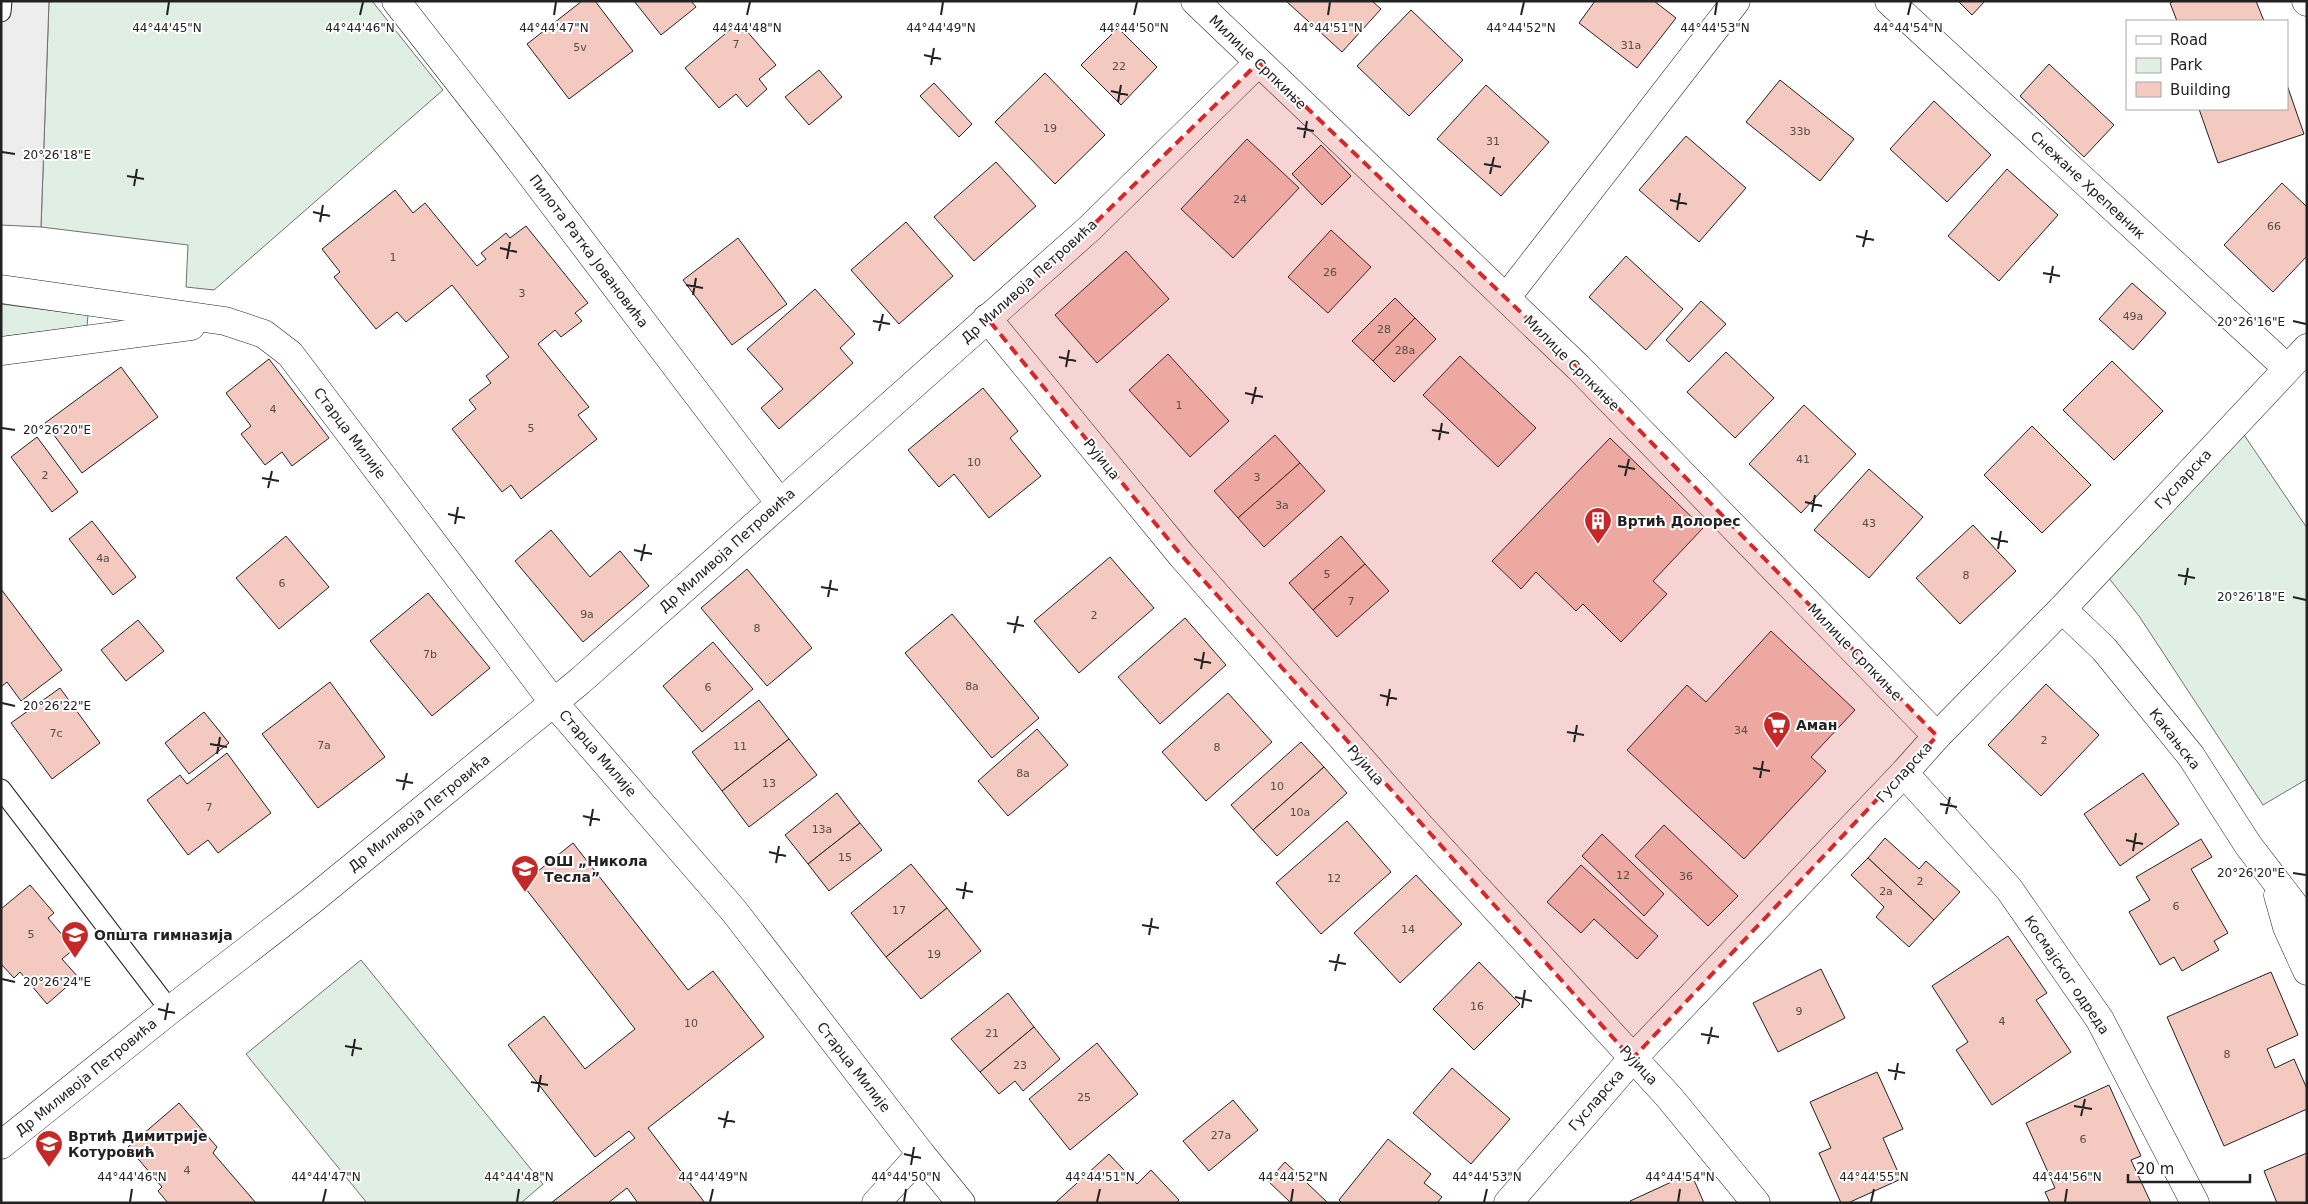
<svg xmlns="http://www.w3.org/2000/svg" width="2308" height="1204" viewBox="0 0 2308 1204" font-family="'DejaVu Sans',sans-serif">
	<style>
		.green { fill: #e0efe3; stroke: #6f6f6f }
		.parking { fill: #ededed; stroke: #6f6f6f }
		.building { fill: #f3c9c0; stroke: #222 }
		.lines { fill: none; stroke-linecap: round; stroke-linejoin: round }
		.lane-casing { stroke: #222; stroke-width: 21 }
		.street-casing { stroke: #222; stroke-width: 29 }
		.secondary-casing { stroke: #222; stroke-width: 29 }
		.lane { stroke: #fff; stroke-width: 19 }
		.street { stroke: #fff; stroke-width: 28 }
		.secondary { stroke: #fff; stroke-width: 28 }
		.marked { fill: #d62828; fill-opacity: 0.2; stroke: #d62828; stroke-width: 4; stroke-dasharray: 10 6; stroke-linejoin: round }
		.ticks { fill: none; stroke: #222; stroke-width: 2 }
		.labels { text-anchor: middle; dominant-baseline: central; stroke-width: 4; stroke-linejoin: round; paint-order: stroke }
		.number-label { font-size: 11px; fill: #564c4a }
		.street-label { font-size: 14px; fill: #222; stroke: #fff }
		.poi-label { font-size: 14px; font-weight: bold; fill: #222; stroke: #fff; text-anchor: start }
		.ticks-label { font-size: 12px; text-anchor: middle; fill: #222; stroke: #fff; stroke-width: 4; stroke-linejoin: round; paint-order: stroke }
	</style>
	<rect width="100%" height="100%" fill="#fff"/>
	<g class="green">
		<path d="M49,1h323l71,89 -229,200 -28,-3 2,-42 -147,-18z"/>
		<path d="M1,304l87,11 -1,11 -86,11z"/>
		<path d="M2236,423l71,105v251l-44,26 -124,-189 -39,-49z"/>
		<path d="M361,960l182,224 -22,19h-154l-121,-149z"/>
	</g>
	<path class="parking" d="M1,1h48l-8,226 -40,-2z"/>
	<g class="building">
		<path d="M582,1h13l38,50 -64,48 -42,-55z"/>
		<path d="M634,1h57l5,6 -35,28z"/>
		<path d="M1286,1h86l9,8 -39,43z"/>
		<path d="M1595,1h59l22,17 -39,50 -58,-45z"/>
		<path d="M1958,1h27l-13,14z"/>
		<path d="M2174,1h82l8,20h-87l-7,-18z"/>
		<path d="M1411,10l52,50 -54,56 -52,-50z"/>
		<path d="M739,22l37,43 -17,14 8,10 -20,18 -11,-13 -17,14 -34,-40z"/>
		<path d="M1118,28l39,39 -36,38 -40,-40z"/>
		<path d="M2049,64l65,61 -30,32 -64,-61z"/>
		<path d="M819,70l23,27 -33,28 -24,-28z"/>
		<path d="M1045,73l60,62 -50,49 -60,-62z"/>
		<path d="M1780,80l74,59 -34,42 -74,-59z"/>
		<path d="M934,83l38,41 -13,13 -39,-41z"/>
		<path d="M1486,85l63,57 -48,54 -64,-57z"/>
		<path d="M2287,85l17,49 -86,29 -19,-54h88z"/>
		<path d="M1934,101l57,54 -44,47 -57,-53z"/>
		<path d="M1686,136l60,52 -47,54 -60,-52z"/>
		<path d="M1247,139l52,49 -66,70 -52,-49z"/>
		<path d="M1321,145l30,31 -29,29 -30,-31z"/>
		<path d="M996,162l40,44 -62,55 -40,-44z"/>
		<path d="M2007,169l51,46 -59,66 -51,-45z"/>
		<path d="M2282,183l25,24v49l-34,36 -49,-47z"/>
		<path d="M395,190l18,23 12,-10 52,63 9,-7 -5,-6 25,-20 4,5 16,-12 62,77 -13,10 7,8 -21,16 -6,-7 -17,14 51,63 -11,8 19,24 -76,60 -10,-14 -9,7 -50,-63 24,-20 -7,-9 22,-17 -5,-7 23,-19 -57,-72 -46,37 -9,-10 -21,17 -42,-52 6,-5 -18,-23z"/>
		<path d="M906,222l47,54 -54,48 -48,-54z"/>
		<path d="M1331,230l40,37 -43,46 -40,-36z"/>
		<path d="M738,238l49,66 -55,41 -49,-65z"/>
		<path d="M1126,251l43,48 -72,64 -42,-48z"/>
		<path d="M1626,256l57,53 -37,41 -57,-53z"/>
		<path d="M2132,283l34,30 -33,37 -34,-31z"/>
		<path d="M815,289l40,45 -15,14 13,15 -74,66 -18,-21 22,-19 -36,-40z"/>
		<path d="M1395,298l20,20 -42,43 -21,-20z"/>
		<path d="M1701,301l25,23 -37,38 -23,-22z"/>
		<path d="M1415,318l21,21 -42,43 -21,-21z"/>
		<path d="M1726,352l48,46 -39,40 -48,-46z"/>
		<path d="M1168,354l61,67 -39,36 -61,-67z"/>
		<path d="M1460,356l76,72 -38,39 -75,-72z"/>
		<path d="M269,359l60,79 -37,28 -10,-14 -17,13 -24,-31 10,-8 -25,-33z"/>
		<path d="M2112,361l51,50 -49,49 -51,-50z"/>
		<path d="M121,367l37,50 -76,56 -37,-50z"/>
		<path d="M983,388l35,43 -8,7 31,38 -52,42 -35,-44 -15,13 -31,-37z"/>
		<path d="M1804,405l52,49 -55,59 -52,-49z"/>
		<path d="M2032,426l59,59 -49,48 -58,-58z"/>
		<path d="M1275,435l25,28 -62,55 -24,-27z"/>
		<path d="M37,437l41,55 -26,20 -41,-55z"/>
		<path d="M1610,438l93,90 -50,53 14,13 -46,48 -38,-38 -7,7 -40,-39 -15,17 -29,-28z"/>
		<path d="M1300,463l25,28 -61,56 -26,-29z"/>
		<path d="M1869,469l54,48 -54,61 -55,-48z"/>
		<path d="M92,521l44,56 -23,18 -44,-56z"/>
		<path d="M1973,525l43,46 -56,53 -44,-46z"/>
		<path d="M551,530l39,47 30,-26 29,35 -66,56 -68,-81z"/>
		<path d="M286,536l43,51 -50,42 -43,-51z"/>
		<path d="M1341,536l24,28 -52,46 -24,-27z"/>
		<path d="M1110,557l44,51 -75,65 -45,-52z"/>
		<path d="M1365,564l24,27 -52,46 -24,-27z"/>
		<path d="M747,569l65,79 -45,38 -66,-78z"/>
		<path d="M1,589l61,81 -41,31 -14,-19 -6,5z"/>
		<path d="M428,593l62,75 -58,48 -62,-75z"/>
		<path d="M952,614l87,104 -47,40 -87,-105z"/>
		<path d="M1185,618l41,47 -66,59 -42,-47z"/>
		<path d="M138,620l26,31 -38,30 -25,-31z"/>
		<path d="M1771,631l84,79 -44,47 15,14 -82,88 -117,-109 60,-65 19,17z"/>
		<path d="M713,642l40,47 -51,43 -39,-46z"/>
		<path d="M330,682l55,75 -67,51 -56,-74z"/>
		<path d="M2046,684l53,51 -58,61 -53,-51z"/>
		<path d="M60,688l40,55 -48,36 -41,-56z"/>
		<path d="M1228,693l44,49 -66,59 -44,-49z"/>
		<path d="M759,700l30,39 -67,52 -30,-39z"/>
		<path d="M204,712l25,31 -40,31 -24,-31z"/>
		<path d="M1037,729l31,36 -60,51 -30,-35z"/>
		<path d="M789,739l28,36 -68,52 -27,-36z"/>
		<path d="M1301,742l23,25 -71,63 -22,-25z"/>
		<path d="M227,753l44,60 -53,40 -10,-13 -20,15 -41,-55 33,-25 7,9z"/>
		<path d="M1324,767l23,26 -70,63 -24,-26z"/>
		<path d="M2143,773l36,51 -59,42 -36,-52z"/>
		<path d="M837,793l23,30 -52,41 -23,-29z"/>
		<path d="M1347,821l44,51 -70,62 -45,-51z"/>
		<path d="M860,823l22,27 -53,41 -21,-27z"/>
		<path d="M1664,825l74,71 -30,30 -73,-70z"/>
		<path d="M1602,834l62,60 -20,22 -62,-60z"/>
		<path d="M1885,838l34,31 7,-8 34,31 -26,28 -66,-62z"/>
		<path d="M2201,839l11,18 -21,12 37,64 -14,8 5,9 -37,21 -8,-14 -14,8 -31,-53 21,-12 -14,-23z"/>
		<path d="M573,843l115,147 25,-19 51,66 -116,91 57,75h-67l-11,-15 -19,15h-57l84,-65 -6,-7 -34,26 -87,-112 36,-29 41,53 50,-40 -113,-145z"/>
		<path d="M1868,858l66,62 -25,27 -33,-30 8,-10 -33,-32z"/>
		<path d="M911,864l36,44 -61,49 -35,-44z"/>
		<path d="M1581,865l77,71 -21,23 -43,-40 -13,14 -34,-31z"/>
		<path d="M1416,875l46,49 -62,59 -46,-50z"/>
		<path d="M30,885l24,28 -6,5 26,31 -12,10 16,18 -31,27 -27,-32 -6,6 -13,-14v-55z"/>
		<path d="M947,908l34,43 -60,48 -35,-42z"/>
		<path d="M2008,936l39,57 -11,7 35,52 -79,53 -36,-55 12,-8 -36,-56z"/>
		<path d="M1479,962l41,42 -46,46 -41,-41z"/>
		<path d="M1821,969l24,49 -67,34 -25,-49z"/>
		<path d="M2271,972l27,63 -31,14 8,19 19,-9 13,30v20l-83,37 -57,-129z"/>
		<path d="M1008,993l26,34 -54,45 -29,-33z"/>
		<path d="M1034,1027l26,32 -37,32 -8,-10 -16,13 -19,-22z"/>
		<path d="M1097,1043l41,51 -68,56 -41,-51z"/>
		<path d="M1452,1068l58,51 -39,45 -58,-51z"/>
		<path d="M1877,1072l26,57 -20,9 18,41 -53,24h-7l-22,-50 12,-5 -21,-46z"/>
		<path d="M2109,1085l32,71 -10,4 20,43h-101l-5,-11 10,-4 -29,-65z"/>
		<path d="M1233,1100l25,30 -49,41 -26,-30z"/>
		<path d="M179,1103l38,44 -4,6 43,50h-88l-10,-12 4,-4 -34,-40z"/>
		<path d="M1388,1139l43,35 -7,9 18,14 -5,6h-95l-3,-3z"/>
		<path d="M2307,1153v50h-30l-13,-32z"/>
		<path d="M1109,1154l28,30 14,-14 28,30 -3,3h-121z"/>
		<path d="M1285,1162l43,41h-37l-23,-22z"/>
		<path d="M1691,1173l13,30h-73l-1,-2z"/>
	</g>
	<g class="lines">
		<defs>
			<g id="lane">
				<path d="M1,12l1,-11"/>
				<path d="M1,789l169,221"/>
			</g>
			<g id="street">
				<path d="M396,1l114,146 269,355"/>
				<path d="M1195,1l383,366 359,369"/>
				<path d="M1889,1l398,367"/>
				<path d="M2306,1l1,1"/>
				<path d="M1506,298l230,-297"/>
				<path d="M987,318l195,238 237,269 250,272 87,106"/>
				<path d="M2062,609l42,40 87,107 57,89 59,77"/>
				<path d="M1904,773l105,116 91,131 95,183"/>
				<path d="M2278,895l9,32 20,44"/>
				<path d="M1,1145l169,-135 141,-109 269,-220 510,-453 169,-166"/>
				<path d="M921,1154l40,49"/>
				<path d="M1508,1203l124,-144 272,-286 33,-37 125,-127 245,-261"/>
			</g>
			<g id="secondary">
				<path d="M1,289l224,32 39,13 26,20 264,349 180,208 187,243 -45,49"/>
				<path d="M1,351l190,-25"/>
			</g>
		</defs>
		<use href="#lane" class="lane-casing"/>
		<use href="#street" class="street-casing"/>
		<use href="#secondary" class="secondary-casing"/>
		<use href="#lane" class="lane"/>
		<use href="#street" class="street"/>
		<use href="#secondary" class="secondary"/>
	</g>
	<path class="marked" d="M1259,62l319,305 359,369 -305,323 -450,-503 -195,-238 103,-90z"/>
	<path class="ticks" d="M167,15l2,-13M360,15l3,-13M554,15l2,-13M747,15l3,-13M941,15l2,-13M1134,15l3,-13M1328,15l2,-13M1521,15l3,-13M1715,15l2,-13M1908,15l3,-13M924,55l17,4M931,65l3,-17M1111,91l17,4M1118,102l3,-17M1297,128l17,3M1304,138l3,-17M2,152l13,2M1484,164l17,3M1490,174l4,-17M127,176l17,3M134,186l3,-17M1670,200l17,4M1677,210l3,-17M313,212l17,4M320,222l3,-17M1856,236l18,4M1863,247l4,-17M500,248l17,4M507,259l3,-17M2043,273l17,3M2050,283l3,-17M686,285l17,3M693,295l3,-17M873,321l17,3M2293,321l13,3M879,331l4,-17M1059,357l17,4M1066,367l3,-17M1245,393l18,4M1252,404l4,-17M2,428l13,2M1432,430l17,3M1439,440l3,-17M1618,466l17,3M1625,476l4,-17M262,478l17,3M268,488l4,-17M1805,502l17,4M1812,512l3,-17M448,514l17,4M455,524l3,-17M1991,538l17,4M1998,549l3,-18M634,550l18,4M641,561l4,-17M2178,575l17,3M2185,585l3,-17M821,587l17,3M828,597l3,-17M2293,597l13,3M1007,623l17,3M1014,633l4,-17M1194,659l17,4M1201,669l3,-17M1380,695l17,4M2,703l13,3M1387,706l3,-17M1567,732l17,3M1574,742l3,-17M210,744l17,3M217,754l3,-17M1753,768l17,3M1760,778l3,-17M396,780l17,3M403,790l4,-17M1940,804l17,3M1946,814l4,-17M583,816l17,4M590,826l3,-17M2126,840l17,4M2133,851l3,-18M769,852l17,4M776,863l3,-17M2293,873l13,2M956,889l17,3M963,899l3,-17M1142,925l17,3M1149,935l3,-17M1329,961l17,3M1335,971l4,-17M2,979l13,3M1515,997l17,4M1522,1008l3,-18M158,1009l17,4M165,1020l3,-17M1701,1034l18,3M1708,1044l4,-17M345,1046l17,3M352,1056l3,-17M1888,1070l17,3M1895,1080l3,-17M531,1082l17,3M538,1092l3,-17M2074,1106l18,3M2081,1116l4,-17M718,1118l17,4M724,1128l4,-17M904,1154l17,4M911,1165l3,-18M130,1202l2,-13M323,1202l3,-13M517,1202l2,-13M710,1202l3,-13M904,1202l2,-13M1097,1202l3,-13M1291,1202l2,-13M1484,1202l3,-13M1678,1202l2,-13M1871,1202l3,-13M2065,1202l2,-13"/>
	<defs>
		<symbol id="building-pin" viewBox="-11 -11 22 30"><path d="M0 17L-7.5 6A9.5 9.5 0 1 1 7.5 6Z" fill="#c62828" stroke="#fff"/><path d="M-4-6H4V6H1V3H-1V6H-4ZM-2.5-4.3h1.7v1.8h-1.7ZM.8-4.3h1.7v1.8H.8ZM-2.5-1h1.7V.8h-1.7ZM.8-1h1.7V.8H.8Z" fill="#fff"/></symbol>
		<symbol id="supermarket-pin" viewBox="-11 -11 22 30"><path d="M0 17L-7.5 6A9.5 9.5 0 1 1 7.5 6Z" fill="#c62828" stroke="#fff"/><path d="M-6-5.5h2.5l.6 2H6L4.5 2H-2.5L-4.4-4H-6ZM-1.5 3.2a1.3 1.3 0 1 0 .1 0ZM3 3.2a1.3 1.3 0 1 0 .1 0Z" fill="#fff"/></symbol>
		<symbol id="school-pin" viewBox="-11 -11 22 30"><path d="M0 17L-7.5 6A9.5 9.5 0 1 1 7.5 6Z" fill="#c62828" stroke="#fff"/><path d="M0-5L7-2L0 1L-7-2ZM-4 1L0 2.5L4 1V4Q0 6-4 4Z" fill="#fff"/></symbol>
	</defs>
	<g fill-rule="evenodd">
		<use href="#building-pin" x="1582" y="505" width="32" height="43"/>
		<use href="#supermarket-pin" x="1761" y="709" width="32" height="43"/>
		<use href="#school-pin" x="509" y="853" width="32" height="43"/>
		<use href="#school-pin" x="59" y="919" width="32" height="43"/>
		<use href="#school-pin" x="33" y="1128" width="32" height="43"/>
	</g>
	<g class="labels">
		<g class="number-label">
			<text x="736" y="44">7</text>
			<text x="1631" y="45">31a</text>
			<text x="580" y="47">5v</text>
			<text x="1119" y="66">22</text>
			<text x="1050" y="128">19</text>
			<text x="1800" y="131">33b</text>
			<text x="1493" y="141">31</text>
			<text x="1240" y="199">24</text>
			<text x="2274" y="226">66</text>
			<text x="393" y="257">1</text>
			<text x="1330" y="272">26</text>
			<text x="522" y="293">3</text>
			<text x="2133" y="316">49a</text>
			<text x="1384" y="329">28</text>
			<text x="1405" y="350">28a</text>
			<text x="1179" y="405">1</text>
			<text x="273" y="409">4</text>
			<text x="531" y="428">5</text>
			<text x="1803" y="459">41</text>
			<text x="974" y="462">10</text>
			<text x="45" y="475">2</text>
			<text x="1257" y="477">3</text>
			<text x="1282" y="505">3a</text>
			<text x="1869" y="523">43</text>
			<text x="103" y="558">4a</text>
			<text x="1327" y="574">5</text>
			<text x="1966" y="575">8</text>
			<text x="282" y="583">6</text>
			<text x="1351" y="601">7</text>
			<text x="587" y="614">9a</text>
			<text x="1094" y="615">2</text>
			<text x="757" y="628">8</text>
			<text x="430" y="654">7b</text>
			<text x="972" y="686">8a</text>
			<text x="708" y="687">6</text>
			<text x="1741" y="730">34</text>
			<text x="56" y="733">7c</text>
			<text x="2044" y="740">2</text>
			<text x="324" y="745">7a</text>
			<text x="740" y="746">11</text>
			<text x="1217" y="747">8</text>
			<text x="1023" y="773">8a</text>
			<text x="769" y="783">13</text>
			<text x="1277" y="786">10</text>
			<text x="209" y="807">7</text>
			<text x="1300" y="812">10a</text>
			<text x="822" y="829">13a</text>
			<text x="845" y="857">15</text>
			<text x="1623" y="875">12</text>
			<text x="1686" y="876">36</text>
			<text x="1334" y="878">12</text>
			<text x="1920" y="881">2</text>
			<text x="1886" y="891">2a</text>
			<text x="2176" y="906">6</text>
			<text x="899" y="910">17</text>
			<text x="1408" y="929">14</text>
			<text x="31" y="934">5</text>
			<text x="934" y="954">19</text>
			<text x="1477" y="1006">16</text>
			<text x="1799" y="1011">9</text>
			<text x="2002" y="1021">4</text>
			<text x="691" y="1023">10</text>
			<text x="992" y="1033">21</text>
			<text x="2227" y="1054">8</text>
			<text x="1020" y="1065">23</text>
			<text x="1084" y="1097">25</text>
			<text x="1221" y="1135">27a</text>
			<text x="2083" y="1139">6</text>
			<text x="187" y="1170">4</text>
		</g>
		<g class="street-label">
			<text transform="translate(1258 62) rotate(44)">Милице Српкиње</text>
			<text transform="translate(2088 185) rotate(43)">Снежане Хрепевник</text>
			<text transform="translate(589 251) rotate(53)">Пилота Ратка Јовановића</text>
			<text transform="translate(1029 281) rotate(-42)">Др Миливоја Петровића</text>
			<text transform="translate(1572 363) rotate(45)">Милице Српкиње</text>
			<text transform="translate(350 433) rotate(53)">Старца Милије</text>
			<text transform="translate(1102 459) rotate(51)">Рујица</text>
			<text transform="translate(2183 479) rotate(-47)">Гусларска</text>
			<text transform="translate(727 550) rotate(-42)">Др Миливоја Петровића</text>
			<text transform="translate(1855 652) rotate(46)">Милице Српкиње</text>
			<text transform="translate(2175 739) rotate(52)">Какањска</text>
			<text transform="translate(598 753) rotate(49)">Старца Милије</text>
			<text transform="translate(1366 765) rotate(49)">Рујица</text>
			<text transform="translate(1904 772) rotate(-48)">Гусларска</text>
			<text transform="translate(419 813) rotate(-39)">Др Миливоја Петровића</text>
			<text transform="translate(2067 975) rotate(56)">Космајског одреда</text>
			<text transform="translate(1639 1065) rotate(47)">Рујица</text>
			<text transform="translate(854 1067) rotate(52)">Старца Милије</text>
			<text transform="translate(86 1077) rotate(-39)">Др Миливоја Петровића</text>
			<text transform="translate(1596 1100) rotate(-49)">Гусларска</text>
		</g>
		<g class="poi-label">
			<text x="1617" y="521">Вртић Долорес</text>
			<text x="1796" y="725">Аман</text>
			<text x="544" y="861">ОШ „Никола<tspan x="544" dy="16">Тесла”</tspan></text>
			<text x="94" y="935">Општа гимназија</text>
			<text x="68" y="1136">Вртић Димитрије<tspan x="68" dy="16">Котуровић</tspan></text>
		</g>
	</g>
	<g class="ticks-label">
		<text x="167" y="32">44°44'45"N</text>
		<text x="360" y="32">44°44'46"N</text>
		<text x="554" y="32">44°44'47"N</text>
		<text x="747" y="32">44°44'48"N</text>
		<text x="941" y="32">44°44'49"N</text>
		<text x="1134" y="32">44°44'50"N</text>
		<text x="1328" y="32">44°44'51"N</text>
		<text x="1521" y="32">44°44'52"N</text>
		<text x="1715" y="32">44°44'53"N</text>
		<text x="1908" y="32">44°44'54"N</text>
		<text x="57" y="159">20°26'18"E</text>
		<text x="2251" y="326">20°26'16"E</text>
		<text x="57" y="434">20°26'20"E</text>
		<text x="2251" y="601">20°26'18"E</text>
		<text x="57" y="710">20°26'22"E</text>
		<text x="2251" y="877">20°26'20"E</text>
		<text x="57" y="986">20°26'24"E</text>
		<text x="132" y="1181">44°44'46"N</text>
		<text x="326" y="1181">44°44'47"N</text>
		<text x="519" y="1181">44°44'48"N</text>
		<text x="713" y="1181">44°44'49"N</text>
		<text x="906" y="1181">44°44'50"N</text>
		<text x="1100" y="1181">44°44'51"N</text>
		<text x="1293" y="1181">44°44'52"N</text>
		<text x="1487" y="1181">44°44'53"N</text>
		<text x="1680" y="1181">44°44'54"N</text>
		<text x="1874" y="1181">44°44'55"N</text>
		<text x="2067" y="1181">44°44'56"N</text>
	</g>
	<rect width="2308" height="1204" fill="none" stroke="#222222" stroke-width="5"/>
	<rect x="2126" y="20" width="162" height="90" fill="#ffffff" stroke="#a7a7a7"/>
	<rect x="2136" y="36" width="25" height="8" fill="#ffffff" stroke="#a7a7a7"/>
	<text x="2170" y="45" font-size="15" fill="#222222">Road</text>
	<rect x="2136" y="58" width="25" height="15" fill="#e0efe3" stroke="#a7a7a7"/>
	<text x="2170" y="70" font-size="15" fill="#222222">Park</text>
	<rect x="2136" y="82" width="25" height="15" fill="#f3c9c0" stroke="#a7a7a7"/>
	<text x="2170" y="95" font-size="15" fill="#222222">Building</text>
	<path d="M2128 1174v8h122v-8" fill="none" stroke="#222222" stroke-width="2.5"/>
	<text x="2136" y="1174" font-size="15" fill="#222222" stroke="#ffffff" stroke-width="4" paint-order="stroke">20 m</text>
</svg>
